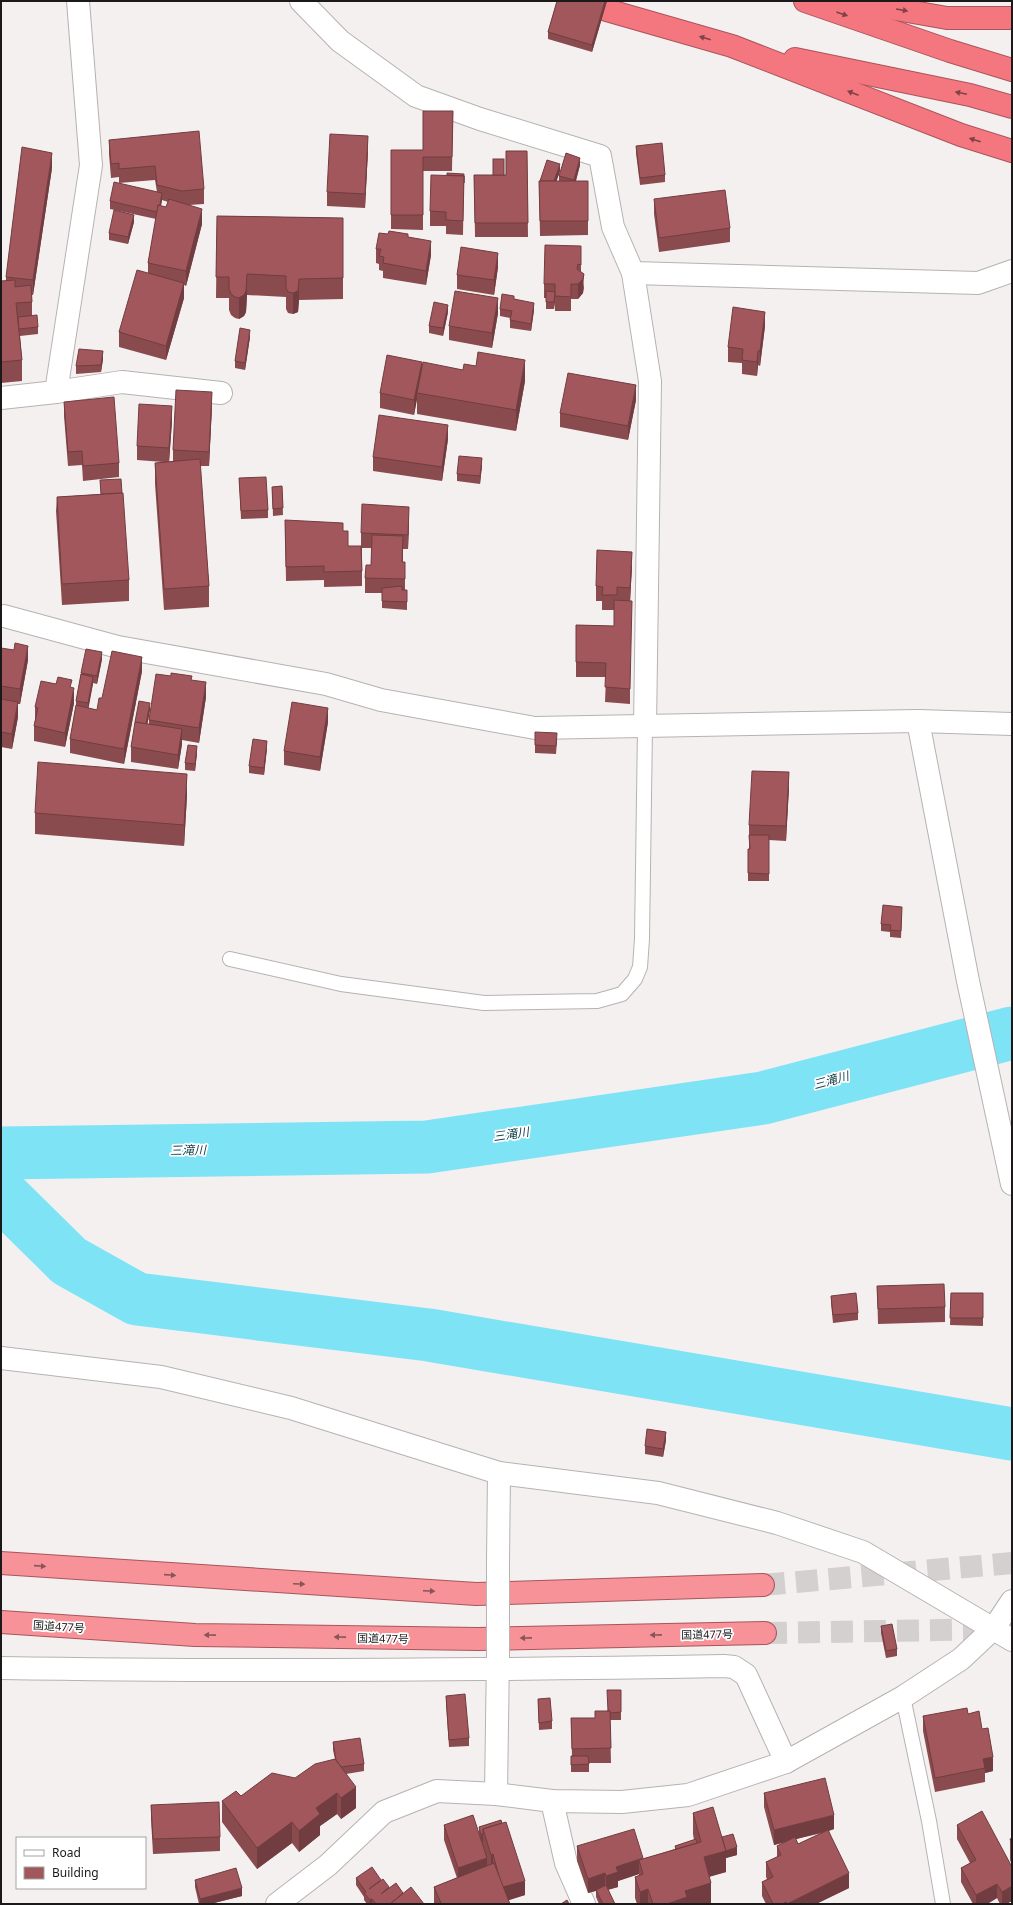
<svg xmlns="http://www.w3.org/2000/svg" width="1013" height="1905" viewBox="0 0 1013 1905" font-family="'Noto Sans','Noto Sans JP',sans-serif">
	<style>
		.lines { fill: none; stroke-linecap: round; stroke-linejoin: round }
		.river { stroke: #7fe3f6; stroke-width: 53 }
		.trunk-tunnel { stroke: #d4d0d0; stroke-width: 22; stroke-dasharray: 22 11; stroke-linecap: butt }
		.service-casing { stroke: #b7b2b2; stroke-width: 16 }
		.minor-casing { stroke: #b7b2b2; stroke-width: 24 }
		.tertiary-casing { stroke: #b7b2b2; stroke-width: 24 }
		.trunk-casing { stroke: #a8555b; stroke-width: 24 }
		.motorway-casing { stroke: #a8555b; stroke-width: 24 }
		.service { stroke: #fff; stroke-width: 14 }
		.minor { stroke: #fff; stroke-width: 22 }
		.tertiary { stroke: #fff; stroke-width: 22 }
		.trunk { stroke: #f69298; stroke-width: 22 }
		.motorway { stroke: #f4767f; stroke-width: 22 }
		.minor-bridge-casing { stroke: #b7b2b2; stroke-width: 24; stroke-linecap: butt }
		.minor-bridge { stroke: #fff; stroke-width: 22 }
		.wall { fill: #8a4b4e; fill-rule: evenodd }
		.shaded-wall { fill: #713d40 }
		.building { fill: #a1575b; stroke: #713d40 }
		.oneway { fill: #7d4347 }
		.oneway2 { fill: #885658 }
		.labels { text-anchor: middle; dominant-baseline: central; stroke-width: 3.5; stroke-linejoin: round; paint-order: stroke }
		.street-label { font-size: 11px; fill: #1b1919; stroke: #fff }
		.water-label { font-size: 12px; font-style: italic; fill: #124149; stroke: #fff }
	</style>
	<rect width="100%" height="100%" fill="#f5f0f0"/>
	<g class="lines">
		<g class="river">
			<path d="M1,1153l426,-6 336,-49 249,-65"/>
			<path d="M1,1194l68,67 68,38 292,36 583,99"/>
		</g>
		<g class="trunk-tunnel">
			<path d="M763,1585l249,-22"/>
			<path d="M765,1633l238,-4"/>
		</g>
		<defs>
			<g id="service">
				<path d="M230,959l111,25 143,19 113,-2 25,-7 13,-15 5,-12 2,-28 3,-212"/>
				<path d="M903,1697l26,124 14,83"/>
			</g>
			<g id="minor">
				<path d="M301,1l39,40 76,55 64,23 120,37 13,71 20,46 345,10 34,-12"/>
				<path d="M633,273l17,108 -5,346"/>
				<path d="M56,392l35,-227 -13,-164"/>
				<path d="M1,398l55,-6 66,-10 99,11"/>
				<path d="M4,616l114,31 208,37 55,16 154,28 383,-7 94,3"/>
				<path d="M918,721l50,260 44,203"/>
				<path d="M498,1561l1,-88"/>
				<path d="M1,1668c241,4 482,2 723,-2l10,1 12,8 40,87"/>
				<path d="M496,1794l2,-139"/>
				<path d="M552,1801l14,62 18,41"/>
			</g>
			<g id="tertiary">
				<path d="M1,1358l160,19 130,31 208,65 159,20 119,30 86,29 149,88"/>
				<path d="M277,1904l51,-39 56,-53 53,-21 59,3 56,7 70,1 66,-7 98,-33 117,-65 58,-38 33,-31 18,-27"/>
			</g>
			<g id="trunk">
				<path d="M1,1563l475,31 287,-9"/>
				<path d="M1,1622l194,13 283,4 287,-6"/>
			</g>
			<g id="motorway">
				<path d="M575,1l157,45 229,89 51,16"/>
				<path d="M805,1l145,50 62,19"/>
				<path d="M850,1l97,17h65"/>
				<path d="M795,59l175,36 42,12"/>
			</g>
		</defs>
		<use href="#service" class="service-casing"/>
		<use href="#minor" class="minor-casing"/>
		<use href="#tertiary" class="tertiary-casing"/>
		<use href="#trunk" class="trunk-casing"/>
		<use href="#motorway" class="motorway-casing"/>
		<use href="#service" class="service"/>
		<use href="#minor" class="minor"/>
		<use href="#tertiary" class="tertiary"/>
		<use href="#trunk" class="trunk"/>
		<use href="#motorway" class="motorway"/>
		<defs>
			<path id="minor-bridge" d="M498,1655v-94"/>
		</defs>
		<use href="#minor-bridge" class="minor-bridge-casing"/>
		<use href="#minor-bridge" class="minor-bridge"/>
	</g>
	<g class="wall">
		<path d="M557,1h50l-15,51 -44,-13v-7z"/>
		<path d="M453,111l-1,60h-29v59l-32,-1v-79h32z"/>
		<path d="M109,140l95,49v15l-15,1 13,19 -16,62 -2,-1v13l-18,62 -47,-13v-15l29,-59v-10l8,-44 -46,-10v-8l47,-9 -2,-12 -36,3v-6l-8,1 -2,-24zM162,200l6,2 -2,5 -5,-1z"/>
		<path d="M636,146l29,29v7l-25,3 -4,-32z"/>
		<path d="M368,150l-3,58 -38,-2v-14z"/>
		<path d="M527,151l1,86h-53l-1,-62h32z"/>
		<path d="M580,165l-4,16h12v54l-48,1 -1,-55 21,-10 -4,10h3v-5z"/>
		<path d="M52,168l-19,127h-1v21l6,11v7l-18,2 2,24v21l-21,2v-102h5v-4z"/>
		<path d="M464,174l-1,61 -17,-1v-8h-16v-15l17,-36z"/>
		<path d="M654,199l76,29v14l-71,10 -5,-38z"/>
		<path d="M217,216l126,2v81l-44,1 -1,12 -5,2 -5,-1 -2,-4v-12l-39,-2 -1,17 -2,4 -5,3 -4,-1 -4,-3 -2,-5v-12h-13z"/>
		<path d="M134,222l-6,22 -19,-4v-7z"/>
		<path d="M408,237l23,18 -5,30 -43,-7v-7l-4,-1v-6l-3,-1v-14z"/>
		<path d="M581,246v26l3,16 -1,5 -5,6h-7v12h-16v-7l-1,5h-8v-11h-2v-14z"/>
		<path d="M498,267l-4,28 -37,-6v-14z"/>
		<path d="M514,299l20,11 -3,21 -21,-3v-10l-10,-2v-7z"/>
		<path d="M448,312l-5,24 -14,-3v-7z"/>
		<path d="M498,313l-6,35 -43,-8v-14z"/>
		<path d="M765,326l-5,40 -2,-1 -1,11 -15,-2v-11l-14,-1v-15z"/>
		<path d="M250,337l-5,33 -10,-2v-7z"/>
		<path d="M103,359l-2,13 -25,2v-8z"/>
		<path d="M476,366l49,15 -9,50 -99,-17v-15l-3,16 -34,-7v-15l42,-25 41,2z"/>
		<path d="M636,400l-8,40 -68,-13v-14z"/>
		<path d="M64,402l55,61v14l-36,4 -1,-16 -14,1 -4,-50z"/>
		<path d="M212,406l-3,60h-9l9,120v21l-45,3 -9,-126v-21l8,-1 -26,-2v-14l35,-25 -3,41 4,-1v-11z"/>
		<path d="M448,439l-6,42 -69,-10v-14z"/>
		<path d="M482,465l-2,19 -23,-3v-7z"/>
		<path d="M239,478l29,32v8l-27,1z"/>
		<path d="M100,480l29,100v21l-67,4 -6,-94 1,-14 44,-3z"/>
		<path d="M282,486l1,29 -10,1 -1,-29z"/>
		<path d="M285,520l58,11 5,15h13v-13l48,-11 -1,27h-5v13h2v28h2v20l-25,-2v-15h-17v-15l6,-13 1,-17h-10v38l-38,1v-7l-38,1z"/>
		<path d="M632,566l-2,35v103l-25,-2 1,-25h-30v-52l38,1v-16h-12v-9h-6v-15z"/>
		<path d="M1,649l27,11 -8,44h-2v13l-6,32 -11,-2z"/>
		<path d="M102,659l-5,25 -4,-1 -5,25 9,2 5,-12 40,-27 -18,93 -54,-11v-14l6,-32v-6l5,-28z"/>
		<path d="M192,680l14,17 -7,46 -17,-3v4l-4,25 -47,-7v-15l4,-21v-4l15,-12 -3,14h2v-4z"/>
		<path d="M72,688l2,15 -9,44 -31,-6v-15l1,-6v-13z"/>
		<path d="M328,722l-8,49 -36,-6v-14z"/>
		<path d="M535,732l22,9 -1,13 -21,-1z"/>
		<path d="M267,748l-3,27 -15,-2v-7z"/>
		<path d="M197,753l-2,18 -10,-1v-7z"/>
		<path d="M789,787l-3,54 -17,-1v41h-21v-32h1v-24z"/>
		<path d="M187,795l-3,51 -149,-12v-21z"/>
		<path d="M902,914l-1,24 -11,-1v-5l-9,-1v-7z"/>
		<path d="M877,1286l68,21v15l-67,2z"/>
		<path d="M951,1293h32v33l-33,-1z"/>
		<path d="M831,1296l27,17v7l-25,3 -2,-20z"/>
		<path d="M666,1440l-3,17 -18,-3v-8z"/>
		<path d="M881,1626l16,23v7l-11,2 -5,-25z"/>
		<path d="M621,1690v30h-11l1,43h-22v9h-18v-16h1l-1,-38h24v-7h12z"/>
		<path d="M446,1696l23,42v8l-20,1 -3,-44z"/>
		<path d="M538,1699l14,22v8l-13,1z"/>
		<path d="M968,1714l14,15 11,42 -8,2v9l-50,10 -12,-61v-15z"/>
		<path d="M333,1742l31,22v7l-18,3 10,34 -15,11 -4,-5 -17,12v9l-21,17 -7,-9 -35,26 -35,-47v-21l19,-5 54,-18 40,-19 -2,-9z"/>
		<path d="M764,1793l70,36 -5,2 20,57 -33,16h-50l-4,-8v-14l5,-3 -1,-2v-15l11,-5v-11l9,-4 -12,3 -10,-38zM822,1833l-24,11 -2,-5z"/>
		<path d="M151,1805l69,32v14l-67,3 -2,-35z"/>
		<path d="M693,1813l29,24 15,18 -11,3v14l-17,5 2,27h-74l-2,-6v-21l4,-1v-2l-21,7v6l-10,3 7,14h-16l-3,-7v-6l-8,2 -11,-32v-15l66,13 32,-10v-3l19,-6 -1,-6z"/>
		<path d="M501,1820l24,75 -17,5 2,4h-76v-17l23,-9 -13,-38v-15l35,9v-7z"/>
		<path d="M957,1825l55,76 -6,3h-6l-3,-6 -10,6h-14l-12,-22v-14l9,-5 -13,-24z"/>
		<path d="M1012,1838v27l-2,-5v-21z"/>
		<path d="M356,1878l25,3 8,7 14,5 21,11h-57l-3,-4v-3l-8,-12z"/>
		<path d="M195,1880l47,16 -32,8h-11l-4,-17z"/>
	</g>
	<g class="shaded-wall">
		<path d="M605,1h2l-15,51v-7z"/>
		<path d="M368,136v14l-3,58v-14z"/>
		<path d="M52,153v15l-19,127v-15z"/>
		<path d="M580,158v7l-6,22v-7z"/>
		<path d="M560,164v7l-7,21v-7z"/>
		<path d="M162,193v7l-4,19v-7z"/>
		<path d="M202,209v15l-16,62v-15z"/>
		<path d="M134,215v7l-6,22v-7z"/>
		<path d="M431,241v14l-5,30v-14z"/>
		<path d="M498,253v14l-4,28v-15z"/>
		<path d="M247,274v21l-1,17 -2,4 -5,3v-21z"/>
		<path d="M584,274l-1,19 -5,6v-15z"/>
		<path d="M299,279v21l-1,12 -5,2v-21z"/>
		<path d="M184,283v15l-18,62v-14z"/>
		<path d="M498,298v15l-6,35v-15z"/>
		<path d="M534,303v7l-3,21v-7z"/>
		<path d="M448,305v7l-5,24v-8z"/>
		<path d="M765,312v14l-5,40v-15z"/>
		<path d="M250,330v7l-5,33v-7z"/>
		<path d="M103,351v8l-2,13v-7z"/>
		<path d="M758,351v14l-1,11v-14z"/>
		<path d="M525,360v21l-9,50v-21z"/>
		<path d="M422,362v15l-5,16v6l-3,16v-15z"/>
		<path d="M636,385v15l-8,40v-14z"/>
		<path d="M212,392v14l-3,60v-14z"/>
		<path d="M172,406v15l-3,41v-14z"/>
		<path d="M448,425v14l-6,42v-14z"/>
		<path d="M482,458v7l-2,19v-8z"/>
		<path d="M409,507v15l-1,27v-14z"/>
		<path d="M632,552v14l-2,36v-14z"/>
		<path d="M28,646v14l-8,44v-15z"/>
		<path d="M102,652v7l-5,25v-8z"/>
		<path d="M142,657v14l-18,93v-15z"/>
		<path d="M93,677v7l-5,27v-8z"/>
		<path d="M206,682v15l-7,46v-15z"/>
		<path d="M74,688v15l-9,44v-14z"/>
		<path d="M18,702v15l-6,32v-15z"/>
		<path d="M150,703v7l-4,22v-7z"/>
		<path d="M328,708v14l-8,49v-14z"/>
		<path d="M182,729v15l-4,25v-14z"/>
		<path d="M267,741v7l-3,27v-7z"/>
		<path d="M197,746v7l-2,18v-7z"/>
		<path d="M789,772v15l-3,54v-15z"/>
		<path d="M187,774v21l-3,51v-21z"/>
		<path d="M666,1432v8l-3,17v-8z"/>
		<path d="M993,1757v14l-8,2v-5l-2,-9z"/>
		<path d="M356,1787v21l-15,11v-21z"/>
		<path d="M337,1793v21l-17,12v9l-21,17v-21l17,-23z"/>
		<path d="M834,1815v14l-60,16v-15z"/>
		<path d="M292,1822v21l-35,26v-21z"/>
		<path d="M483,1834v7l-2,1v-7z"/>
		<path d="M737,1847v8l-11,3v14l-22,6v-21z"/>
		<path d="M493,1854v15l-2,1v-15z"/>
		<path d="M487,1858v14l-29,11v-15z"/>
		<path d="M639,1860v14l-21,7v6l-12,3v-14l10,-9z"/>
		<path d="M605,1873v15l-17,5v-14z"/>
		<path d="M849,1873v15l-33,16h-29z"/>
		<path d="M525,1881v14l-22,7v-15z"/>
		<path d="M711,1883v21h-44l18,-13z"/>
		<path d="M997,1884v14l-10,6h-11v-9z"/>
		<path d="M1012,1886v15l-6,3h-4v-12z"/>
		<path d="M242,1888v8l-32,8h-10v-5z"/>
		<path d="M648,1889v15h-8v-12z"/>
		<path d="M372,1899v5h-2v-4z"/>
	</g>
	<g class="building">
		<path d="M557,1h48l-13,44 -44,-13z"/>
		<path d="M423,111h30l-1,46h-29v58h-32v-65h32z"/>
		<path d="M199,131l5,58 -22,2 -25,-6 -2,-19 -36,3v-6l-8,1 -2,-24z"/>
		<path d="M330,134l38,2 -3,58 -38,-2z"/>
		<path d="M662,143l3,32 -25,3 -4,-32z"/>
		<path d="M22,147l30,6 -19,127 -27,-3z"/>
		<path d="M506,151h21l1,72h-53l-1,-48h32z"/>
		<path d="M566,153l14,5 -6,22 -15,-4z"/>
		<rect x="493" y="159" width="11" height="16"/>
		<path d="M547,160l13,4 -6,17h-14z"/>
		<path d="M447,173l17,1v9v-7l-17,-1z"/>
		<path d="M431,175l33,1 -1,45 -17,-1v-8l-16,-1z"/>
		<path d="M539,181h49v40h-48z"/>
		<path d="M114,182l48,11 -2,12h-2l-1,7 -47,-11z"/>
		<path d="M725,190l5,38 -71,10 -5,-39z"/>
		<path d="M169,199l33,10 -16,62 -38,-8 10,-58 8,2z"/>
		<path d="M114,210l20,5 -6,22 -19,-4z"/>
		<path d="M217,216l126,2v60l-44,1 -1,12 -5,2 -5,-1 -2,-4v-12l-39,-2 -1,17 -2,4 -5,3 -4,-1 -4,-3 -2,-5v-12h-13z"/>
		<path d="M389,231l19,3v3l23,4 -5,30 -43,-8 1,-6 -5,-1 2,-7h-5l3,-16 9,1z"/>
		<path d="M545,245l36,1v19l-3,-1 -1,5 7,5 -1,5 -5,5h-7v13l-16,-1v-12h-11z"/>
		<path d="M461,247l37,6 -4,27 -37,-5z"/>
		<path d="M137,270l47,13 -18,63 -47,-14z"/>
		<path d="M15,280v7l16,-2 1,17 -16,1 6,57 -21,2v-81z"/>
		<path d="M455,291l43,7 -6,35 -43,-7z"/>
		<path d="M546,291l9,1 -1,10h-8z"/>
		<path d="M502,294l12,2v3l20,4 -3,21 -21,-4 2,-9 -12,-2z"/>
		<path d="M434,302l14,3 -5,23 -14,-2z"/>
		<path d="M733,307l32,5 -5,39h-2l-1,11 -15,-2 1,-11 -15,-2z"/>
		<path d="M37,315l1,12 -19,2 -1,-12z"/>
		<path d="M240,328l10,2 -5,33 -10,-2z"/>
		<path d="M79,349l24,2 -2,14 -25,1z"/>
		<path d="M478,352l47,8 -9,50 -99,-17 6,-31 40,8 1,-6 12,2z"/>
		<path d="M387,355l35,7 -8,38 -34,-7z"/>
		<path d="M568,373l68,12 -8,41 -68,-13z"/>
		<path d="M176,390l36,2 -3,60 -36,-2z"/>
		<path d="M114,397l5,66 -36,3 -1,-15 -14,1 -4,-50z"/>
		<path d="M139,404l33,2 -3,42 -32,-2z"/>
		<path d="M379,415l69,10 -6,42 -69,-10z"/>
		<path d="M459,456l23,2 -2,18 -23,-2z"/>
		<path d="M200,459l9,127 -45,3 -9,-126z"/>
		<path d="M266,477l2,33 -27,1 -2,-33z"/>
		<path d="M121,479l1,14 -21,1 -1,-14z"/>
		<path d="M282,486l1,22 -10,1 -1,-22z"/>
		<path d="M123,493l6,87 -67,4 -5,-87z"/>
		<path d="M362,504l47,3 -1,28 -47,-2z"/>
		<path d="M285,520l58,3v8h5v15h13l1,25 -38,1v-6l-38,1z"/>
		<path d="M372,535l31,1 -1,26h3v17l-40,-1 1,-13h5z"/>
		<path d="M597,550l35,2 -2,36 -13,-1v8h-15l1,-8 -7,-1z"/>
		<path d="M402,586v4h5v12l-25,-1v-13z"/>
		<path d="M614,600l18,1 -2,88 -25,-2 1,-24 -30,-1v-37l38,1z"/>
		<path d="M15,643l13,3 -8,43 -19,-3v-38l13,2z"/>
		<path d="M86,649l16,3 -5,24 -16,-3z"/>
		<path d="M112,651l30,6 -18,92 -54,-10 6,-34 21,5 2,-12h3z"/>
		<path d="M171,673l21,3 -1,4 15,2 -7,46 -50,-8 7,-46 15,2z"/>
		<path d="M81,674l12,3 -5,26 -12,-2z"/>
		<path d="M58,677l14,3 -2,7 4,1 -9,45 -31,-7 4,-18 -3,-1 6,-26 15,3z"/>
		<path d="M1,699l17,3 -6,32 -11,-2z"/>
		<path d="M139,701l11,2 -4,21 -11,-2z"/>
		<path d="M292,702l36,6 -8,49 -36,-6z"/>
		<path d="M135,722l47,7 -4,26 -47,-8z"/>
		<path d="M535,732l22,1 -1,13 -21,-1z"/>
		<path d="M253,739l14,2 -3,27 -15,-2z"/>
		<path d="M188,745l9,1 -2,18 -10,-1z"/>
		<path d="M38,762l149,12 -3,51 -149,-12z"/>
		<path d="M752,771l37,1 -3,54 -37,-1z"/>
		<path d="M749,835h20v39l-21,-1v-24h2z"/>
		<path d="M883,905l19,2 -1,24 -11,-1 1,-5 -10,-1z"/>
		<path d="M944,1284l1,23 -67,2 -1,-23z"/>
		<path d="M856,1293l2,20 -25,2 -2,-19z"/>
		<path d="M951,1293h32v25h-33z"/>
		<path d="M647,1429l19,3 -3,17 -18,-3z"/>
		<path d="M892,1624l5,25 -11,2 -5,-25z"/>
		<path d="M607,1690h14v22l-11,1v-2h-2z"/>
		<path d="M465,1694l4,44 -20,2 -3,-44z"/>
		<path d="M550,1698l2,23 -13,2 -1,-24z"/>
		<path d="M967,1708l1,6 11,-3 3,18 6,-1 5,29 -10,2 2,9 -50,10 -12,-62z"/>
		<path d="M595,1711h15l1,37 -39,1 -1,-31h24z"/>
		<path d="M360,1738l4,26 -23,3 -5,-7 -3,-18z"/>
		<path d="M571,1756h17l1,8 -18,1z"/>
		<path d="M335,1759l21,28 -15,11 -4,-5 -21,15 4,6 -21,17 -7,-9 -35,26 -35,-47 14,-10 5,5 31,-23 23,5 20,-14z"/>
		<path d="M825,1778l9,37 -60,15 -10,-37z"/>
		<path d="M219,1802l1,35 -67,2 -2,-34z"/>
		<path d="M713,1807l13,44 -22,6 7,26 -26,8 2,6 -20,7h-14l-5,-15 -8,3 -5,-15 8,-3 -4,-14 62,-18 -8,-29z"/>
		<path d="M982,1811l30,56v19l-10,6 -5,-8 -21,11 -15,-27 15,-8 -19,-35z"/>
		<path d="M473,1815l14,43 -29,10 -14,-43z"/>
		<path d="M501,1820l1,3 -19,6v5l-2,1 -2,-8z"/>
		<path d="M506,1822l19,59 -22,6 -3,-7 -7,-26 -2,1 -8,-26z"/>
		<path d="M634,1829l9,29 -27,9 2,5 -12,4 -1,-3 -17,6 -11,-33z"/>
		<path d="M828,1830l21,43 -62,31 -1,-2 -4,2h-9l-11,-22 11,-5 -7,-15 15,-7 -4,-9 18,-9 3,7z"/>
		<path d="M733,1834l4,13 -11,4 -4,-14z"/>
		<path d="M1012,1838v6l-2,-5z"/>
		<path d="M696,1839l1,4 -21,6 -1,-3z"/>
		<path d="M494,1863l16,41h-72l3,-1 -7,-16z"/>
		<path d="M372,1867l9,13 -12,9 14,-10 6,8 -8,7 15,-11 7,10 -13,11h-14l-4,-5 -2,1 -6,-7 2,-1 -10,-14z"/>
		<path d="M236,1868l6,20 -42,11 -5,-19z"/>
		<path d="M606,1885l9,19h-12l-7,-14z"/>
		<path d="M411,1887l13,17h-34z"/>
		<path d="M567,1900l2,4h-8z"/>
	</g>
	<defs><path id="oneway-solid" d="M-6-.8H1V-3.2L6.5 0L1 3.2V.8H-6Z"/></defs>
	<g class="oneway">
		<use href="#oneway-solid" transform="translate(902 10) rotate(10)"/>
		<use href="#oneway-solid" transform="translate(842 14) rotate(19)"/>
		<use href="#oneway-solid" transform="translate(705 38) rotate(-164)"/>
		<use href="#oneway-solid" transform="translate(853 93) rotate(-159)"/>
		<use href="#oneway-solid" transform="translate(961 93) rotate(-168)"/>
		<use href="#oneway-solid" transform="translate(975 140) rotate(-162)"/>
	</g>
	<g class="oneway2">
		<use href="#oneway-solid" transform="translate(40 1566) rotate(4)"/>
		<use href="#oneway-solid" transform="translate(170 1575) rotate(4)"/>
		<use href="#oneway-solid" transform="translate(299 1584) rotate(3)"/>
		<use href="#oneway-solid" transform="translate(429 1591) rotate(3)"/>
		<use href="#oneway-solid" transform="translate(210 1635) rotate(-179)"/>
		<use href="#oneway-solid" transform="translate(656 1635) rotate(179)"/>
		<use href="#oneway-solid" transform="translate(340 1637) rotate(-179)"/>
		<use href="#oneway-solid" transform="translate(526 1638) rotate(179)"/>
	</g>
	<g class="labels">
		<g class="street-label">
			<text transform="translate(59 1626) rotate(4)">国道477号</text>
			<text transform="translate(707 1634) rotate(-1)">国道477号</text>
			<text transform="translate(383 1638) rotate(1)">国道477号</text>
		</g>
		<g class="water-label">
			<text transform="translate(831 1080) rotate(-15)">三滝川</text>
			<text transform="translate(511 1134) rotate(-8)">三滝川</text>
			<text transform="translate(188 1150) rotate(-1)">三滝川</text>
		</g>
	</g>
	<rect width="1013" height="1905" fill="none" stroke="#1b1919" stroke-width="4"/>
	<rect x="16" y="1837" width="130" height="52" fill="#ffffff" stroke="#a4a3a3"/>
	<rect x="24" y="1850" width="20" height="6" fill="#ffffff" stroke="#a4a3a3"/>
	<text x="52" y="1857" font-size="12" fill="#1b1919">Road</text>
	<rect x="24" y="1867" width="20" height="12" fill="#a1575b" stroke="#a4a3a3"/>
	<text x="52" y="1877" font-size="12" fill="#1b1919">Building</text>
</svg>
